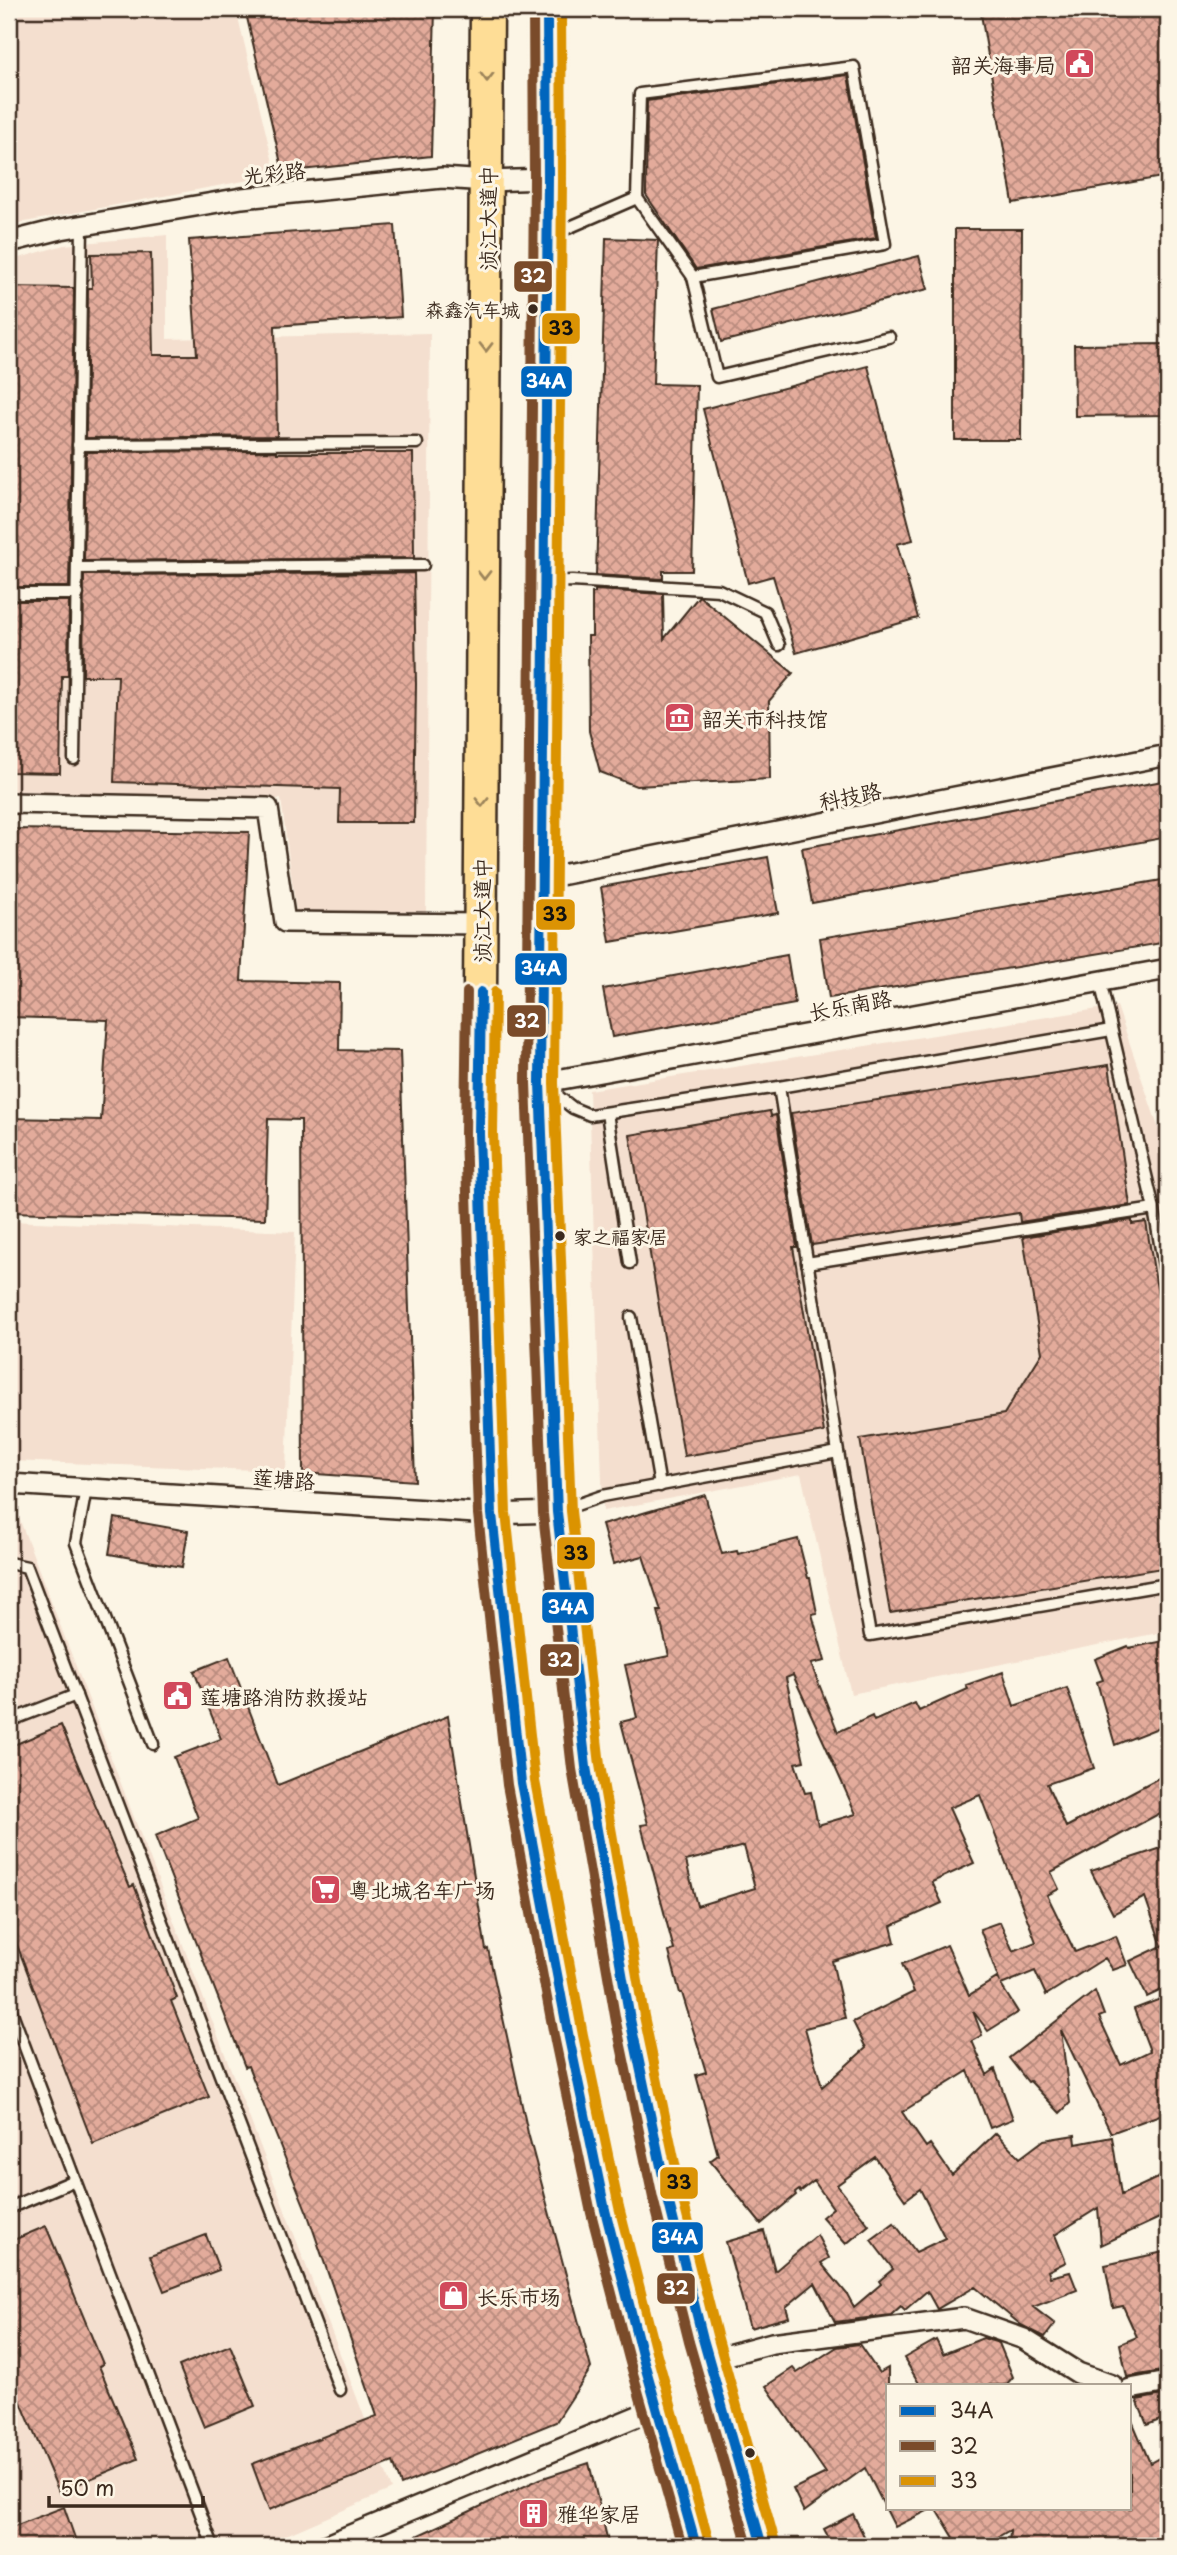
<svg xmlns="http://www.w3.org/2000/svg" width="1177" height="2555" viewBox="0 0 1177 2555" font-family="'Playpen Sans','LXGW WenKai TC',sans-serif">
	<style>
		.built { fill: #f4dfcf }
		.building { fill: url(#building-cross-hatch); stroke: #3b2a1e; stroke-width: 2; fill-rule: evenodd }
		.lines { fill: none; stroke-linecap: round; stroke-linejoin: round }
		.lane-casing { stroke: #3b2a1e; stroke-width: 15 }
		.street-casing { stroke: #3b2a1e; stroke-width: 24 }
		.primary-casing { stroke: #3b2a1e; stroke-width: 37 }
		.lane { stroke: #fcf5e5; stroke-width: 10 }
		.street { stroke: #fcf5e5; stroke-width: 19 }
		.primary { stroke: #fedd96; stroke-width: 32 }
		.bus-1-casing { stroke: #fcf5e5; stroke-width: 16 }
		.bus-2-casing { stroke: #fcf5e5; stroke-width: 16 }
		.bus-3-casing { stroke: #fcf5e5; stroke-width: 16 }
		.bus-1 { stroke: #0065bd; stroke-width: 10 }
		.bus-2 { stroke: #7a4b2a; stroke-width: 10 }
		.bus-3 { stroke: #db9304; stroke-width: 10 }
		.oneway { stroke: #9c845a }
		.bus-dot { fill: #3b2a1e; stroke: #fcf5e5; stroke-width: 2.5 }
		.labels { text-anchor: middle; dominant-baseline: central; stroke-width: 6; stroke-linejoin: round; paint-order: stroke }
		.bus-label { font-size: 19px; fill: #3b2a1e; stroke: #fcf5e5; text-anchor: end }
		.poi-label { font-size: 21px; fill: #3b2a1e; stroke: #fcf5e5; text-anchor: start }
		.street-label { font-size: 21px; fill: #3b2a1e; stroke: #fcf5e5 }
		.line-badge { stroke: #fcf5e5; stroke-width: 2.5 }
		.badge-label { font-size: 19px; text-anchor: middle; font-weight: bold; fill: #fff }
		.pale-badge-label { font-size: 19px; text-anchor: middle; font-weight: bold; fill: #111 }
	</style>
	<defs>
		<pattern id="building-cross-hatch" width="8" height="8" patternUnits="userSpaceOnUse" patternTransform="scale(1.75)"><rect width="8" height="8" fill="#e3ab9b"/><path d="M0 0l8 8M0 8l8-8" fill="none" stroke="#b98b7e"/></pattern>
	</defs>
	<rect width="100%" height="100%" fill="#fcf5e5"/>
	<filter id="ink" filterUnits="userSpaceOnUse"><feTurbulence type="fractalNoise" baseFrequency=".0143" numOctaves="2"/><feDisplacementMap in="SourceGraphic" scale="14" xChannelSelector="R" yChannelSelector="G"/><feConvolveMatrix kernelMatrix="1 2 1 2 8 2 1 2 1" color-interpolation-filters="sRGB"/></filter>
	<g filter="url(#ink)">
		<g class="built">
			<path d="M9,9h227l40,166 -267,50z"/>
			<path d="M167,235v104l263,-6 -4,579 -130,-1 -15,-112 -272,-8v-530l55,-16z"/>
			<path d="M1117,1006l51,150v475l-317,63 -50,-220 -198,37 -14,-421z"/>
			<path d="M9,1221l286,11 -9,239 -277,-10z"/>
			<path d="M9,1492l383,997 -131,57h-252z"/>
		</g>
		<g class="building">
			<path d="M245,9h190l-4,147 -148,16z"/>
			<path d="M1012,9h156v167l-155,27 -32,-189z"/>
			<path d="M848,75l28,163 -180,31 -50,-74 1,-94z"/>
			<path d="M395,225l6,92 -126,9 2,110 -191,2 2,-150h4l-1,-34 60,-1 2,102h44l-8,-115z"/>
			<path d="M955,229h67l-1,211h-66z"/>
			<path d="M606,238l52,2 -5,144 44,1 -5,186h-29v8l-67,-4z"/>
			<path d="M919,256l9,33 -207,53 -8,-33z"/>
			<path d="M9,287l65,1 -5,299h-60z"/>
			<path d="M1168,344v71l-93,1 -1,-71z"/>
			<path d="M868,366l45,174 -16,4 21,74 -122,35 -23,-77 -25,7 -45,-174z"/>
			<path d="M277,451v2h136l1,105 -330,3 2,-109z"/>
			<path d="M414,573l2,111 -2,139h-75l1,-34 -226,-7 4,-106h-35l1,-101z"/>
			<path d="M595,590l68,4 1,45 35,-43 94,77 -24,28 1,78 -134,7 -36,-14 -11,-41 -1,-95h4v-43h3z"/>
			<path d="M9,601h60l-1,75h-6l-2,97 -51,-1z"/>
			<path d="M1168,780v57l-356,66 -10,-55z"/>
			<path d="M9,829l240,3 -8,149 99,2 -1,67 61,1 15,430 -112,-8 -2,-353 -33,-1 -3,100 -256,-7v-94l92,2 7,-100 -99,-3z"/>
			<path d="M768,857l10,56 -168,29 -9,-55z"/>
			<path d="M1168,879v63l-339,56 -9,-60z"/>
			<path d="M787,955l8,49 -183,33 -9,-48z"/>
			<path d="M1109,1065l21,140 -110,17 -1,-9 -207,32 -21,-132z"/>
			<path d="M770,1111l1,5 5,-1 21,132h-4l31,185 -140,24 -54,-321z"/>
			<path d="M1132,1220v4l14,-2 22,134v211l-278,46 -30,-174 144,-25 38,-61 -19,-116z"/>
			<path d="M705,1495l17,59 15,-3 1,3 60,-15 10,39h2l7,35 -5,1 13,47 -14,3 27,68 34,-16 2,5 41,-18 4,8 49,-22 -2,-4 37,-13 11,34 53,-18 27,80 -47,16 19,43 102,-54v36l-117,63 8,17 -12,6 28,57 41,-16 11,29 -14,5 -8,-12 -59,37 -11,-24 -34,14 17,27 -30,19 -15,-20 9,24 -10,6 15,34 8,-6 18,50 -23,9 -22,-57 -66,41 24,35 4,-3 22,31 44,-42 24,25 24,-18 31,-5 1,9 36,-7 9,58 47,-22v41l-67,31 -3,-37 -43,27 11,27 -18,9 2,6 20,-5 7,18 -44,17 22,17 -10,13 -24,-12 -46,-38 -38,22 -10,-18 -22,19 -4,-4 -10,9 -56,7 -20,-39 -29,24 3,10 -39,11 -24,-86 38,-11 11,40 42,-36 12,23 -8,5 26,31 7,13 27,-23 -2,-3 14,-12 -22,-29 23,-17 22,29 29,-14 -25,-49 -15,11 -30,-43 -38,28 32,40 -23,19 -24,-27 11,-9 -19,-27 -14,11 -1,-2 -4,3 1,2 -35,29 -51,-63 8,-6 -22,-80 10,-3 -24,-79h-2l-11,-41 5,-2 -33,-125 7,-1 -27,-102 16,-4 -12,-53 44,-9 -11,-45h3l-18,-55 -30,8 -11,-39zM793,1675l34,74 29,65 -38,11 -7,-33 -6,1 -10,-30 9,-2 -18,-83zM980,1795l56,147 -23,9 -13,-29 -20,7 20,54 -3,-5 -28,17 -22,-50 -45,19 12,28 -61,30 13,26 -44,39 -17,-59 40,-10 -13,-57 63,-19 -4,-16 51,-23 -10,-21 42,-19 -25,-55zM744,1846l11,42 -58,18 -11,-45z"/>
			<path d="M115,1518l73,13 -6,36 -73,-13z"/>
			<path d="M1168,1640v84l-53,21 -18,-63 6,-2 -8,-21 33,-13 1,2z"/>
			<path d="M229,1657l49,128 170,-69 38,234 2,-1 40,184 63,235 -35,54 -155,63 -8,-23 -124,48 -17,-46 125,-48 -69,-201 -60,-149 -3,1 -90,-231 43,-18 -24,-61 47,-18 -27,-68z"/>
			<path d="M61,1725l69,162 4,-2 43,113 -6,3 38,96 -116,47 -84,-220v-177z"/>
			<path d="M1168,1846v141l-21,10 -17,-36 32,-15 -17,-49 -32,17 -22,-43z"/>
			<path d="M1095,1991l9,24 -5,2 22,48 29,-14 -16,-42 29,-11 5,15v99l-57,21 -50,-103 9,73 -10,10 -30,-32 -2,1 -19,-24z"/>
			<path d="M46,2226l57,138 -4,2 39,93 -79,33 -39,-92 -11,5v-163z"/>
			<path d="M206,2235l13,35 -55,21 -14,-35z"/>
			<path d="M1168,2251v119l-41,7 -7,-33 17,-7 -14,-31 -10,2 -8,-43z"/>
			<path d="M983,2338l16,5 14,34 -7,8h-86l-16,-27 32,-18 7,14z"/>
			<path d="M859,2344l20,29 9,-5v140h45l-38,19 -30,-59 -61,44 -11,-23 33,-16 -60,-87 27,-18 4,5 40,-26z"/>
			<path d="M230,2345l25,61 -51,21 -25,-61z"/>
			<path d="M1168,2394v23l-21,8 -10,-25z"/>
			<path d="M1130,2416l20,47 18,-10v93h-159l1,-16 -28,16h-23l-23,-38h194z"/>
			<path d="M589,2463l20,83h-214l145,-67z"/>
			<path d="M64,2507l12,34 -15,5h-46l-6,-18z"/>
			<path d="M853,2514l16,32h-36l-9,-17z"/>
		</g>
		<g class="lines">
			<defs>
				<g id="lane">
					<path d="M554,234l83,-36 56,79 192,-33 -31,-177 -214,27 -3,104"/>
					<path d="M693,277l24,100 172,-40"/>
					<path d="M78,445l339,-2"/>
					<path d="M78,568l345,-3"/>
					<path d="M547,582l25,-1 147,9 46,22 14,33"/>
					<path d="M9,594h69"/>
					<path d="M74,759l8,-534"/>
					<path d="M1100,981l54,228 14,81"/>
					<path d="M546,1087l27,21 17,7 189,-28 332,-57"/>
					<path d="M779,1087l59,365"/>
					<path d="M607,1113l23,150"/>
					<path d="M807,1263l347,-54"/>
					<path d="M631,1317l29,169"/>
					<path d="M86,1489l-10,54 77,201"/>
					<path d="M562,1510l40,-14 236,-44 32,183 298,-51"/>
					<path d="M9,1563l18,4 313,823"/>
					<path d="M9,1721l67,-26"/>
					<path d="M9,2005l204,541"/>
					<path d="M9,2208l66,-28"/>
				</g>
				<g id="street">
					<path d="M9,242l52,-13 181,-31 200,-20 45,3 61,-2"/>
					<path d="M9,803l259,5 17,114 196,2"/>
					<path d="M540,879l628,-124"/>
					<path d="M540,1083l628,-114"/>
					<path d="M9,1484l483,30 65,-2"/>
					<path d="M709,2360l63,-17 192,-25 60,21 54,34 34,12"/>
					<path d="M1130,2389l38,-7"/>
					<path d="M324,2546l333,-138"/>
				</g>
				<g id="primary">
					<path d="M487,9l-8,1125 13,380 29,269 48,255 36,172 37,145 54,191"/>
					<path d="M547,9l1,170 -8,904 17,429 29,255 44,252 37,176 36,144 59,207"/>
				</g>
			</defs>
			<use href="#lane" class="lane-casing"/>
			<use href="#street" class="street-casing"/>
			<use href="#primary" class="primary-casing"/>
			<use href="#lane" class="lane"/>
			<use href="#street" class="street"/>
			<use href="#primary" class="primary"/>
			<defs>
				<g id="bus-1">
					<path d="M547,9l1,170 -8,904 17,429 29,255 44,252 37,176 36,144 59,207"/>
					<path d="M481,992l-2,142 13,380 29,269 48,255 36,172 37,145 54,191"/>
				</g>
				<g id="bus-2">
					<path d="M533,9l1,170 -8,904 17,431 29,255 44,253 37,176 36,144 59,204"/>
					<path d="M467,992l-2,142 13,380 29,271 48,256 36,172 38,146 53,187"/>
				</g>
				<g id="bus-3">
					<path d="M561,9l1,170 -8,904 17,428 29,254 44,251 37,176 36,143 58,207"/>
					<path d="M495,992l-2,142 13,379 29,268 48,254 36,172 37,144 53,191"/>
				</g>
			</defs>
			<use href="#bus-1" class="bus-1-casing"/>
			<use href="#bus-2" class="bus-2-casing"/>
			<use href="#bus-3" class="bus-3-casing"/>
			<use href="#bus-1" class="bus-1"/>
			<use href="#bus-2" class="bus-2"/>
			<use href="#bus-3" class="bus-3"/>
		</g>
		<defs><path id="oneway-chevron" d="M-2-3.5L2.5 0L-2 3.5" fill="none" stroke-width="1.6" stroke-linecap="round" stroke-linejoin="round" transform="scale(1.75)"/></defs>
		<g class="oneway">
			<use href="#oneway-chevron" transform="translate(487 77) rotate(90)"/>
			<use href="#oneway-chevron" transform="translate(486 347) rotate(90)"/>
			<use href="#oneway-chevron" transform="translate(484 575) rotate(90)"/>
			<use href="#oneway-chevron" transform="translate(482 802) rotate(90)"/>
		</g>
	</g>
	<defs>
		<symbol id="civic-square" viewBox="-11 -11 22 22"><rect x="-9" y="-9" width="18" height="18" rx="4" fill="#d1495b" stroke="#fcf5e5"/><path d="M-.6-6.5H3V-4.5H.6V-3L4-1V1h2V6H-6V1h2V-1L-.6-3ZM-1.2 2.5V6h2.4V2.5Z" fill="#fff"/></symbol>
		<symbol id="museum-square" viewBox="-11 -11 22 22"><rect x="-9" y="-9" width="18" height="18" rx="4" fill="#d1495b" stroke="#fcf5e5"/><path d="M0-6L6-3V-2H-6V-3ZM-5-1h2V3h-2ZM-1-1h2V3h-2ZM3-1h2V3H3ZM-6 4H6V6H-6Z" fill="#fff"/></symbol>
		<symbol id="supermarket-square" viewBox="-11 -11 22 22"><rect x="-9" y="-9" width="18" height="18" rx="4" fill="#d1495b" stroke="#fcf5e5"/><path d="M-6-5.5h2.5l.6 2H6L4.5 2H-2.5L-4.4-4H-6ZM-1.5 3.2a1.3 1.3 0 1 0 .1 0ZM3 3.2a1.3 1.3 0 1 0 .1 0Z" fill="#fff"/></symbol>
		<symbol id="shop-square" viewBox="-11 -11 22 22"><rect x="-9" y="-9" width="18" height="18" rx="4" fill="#d1495b" stroke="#fcf5e5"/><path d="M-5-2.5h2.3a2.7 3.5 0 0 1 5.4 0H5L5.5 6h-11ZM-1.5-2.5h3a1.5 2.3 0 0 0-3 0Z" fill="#fff"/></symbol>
		<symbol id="building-square" viewBox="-11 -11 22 22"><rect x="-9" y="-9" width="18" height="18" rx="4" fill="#d1495b" stroke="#fcf5e5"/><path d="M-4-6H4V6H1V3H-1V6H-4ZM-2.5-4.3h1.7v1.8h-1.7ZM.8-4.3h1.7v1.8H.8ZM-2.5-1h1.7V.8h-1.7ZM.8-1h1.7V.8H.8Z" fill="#fff"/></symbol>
	</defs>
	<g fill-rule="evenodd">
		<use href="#civic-square" x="1062" y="46" width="35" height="35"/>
		<use href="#museum-square" x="662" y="700" width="35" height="35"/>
		<use href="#civic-square" x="160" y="1678" width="35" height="35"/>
		<use href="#supermarket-square" x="308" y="1872" width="35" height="35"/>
		<use href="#shop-square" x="436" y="2278" width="35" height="35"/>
		<use href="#building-square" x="516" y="2496" width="35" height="35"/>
	</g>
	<g class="bus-dot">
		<circle cx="533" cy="309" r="6"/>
		<circle cx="560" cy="1236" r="6"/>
		<circle cx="750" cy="2453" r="6"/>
	</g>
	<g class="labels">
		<g class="bus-label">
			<text x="520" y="309">森鑫汽车城</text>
			<text x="573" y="1236" text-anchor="start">家之福家居</text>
		</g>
		<g class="poi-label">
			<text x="1056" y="64" text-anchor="end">韶关海事局</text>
			<text x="702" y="718">韶关市科技馆</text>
			<text x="200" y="1696">莲塘路消防救援站</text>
			<text x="349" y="1889">粤北城名车广场</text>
			<text x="477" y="2296">长乐市场</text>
			<text x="557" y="2513">雅华家居</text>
		</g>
		<g class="street-label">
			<text transform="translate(274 172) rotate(-6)">光彩路</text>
			<text transform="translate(487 218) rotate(-90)">浈江大道中</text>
			<text transform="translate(850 795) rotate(-11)">科技路</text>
			<text transform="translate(481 910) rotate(-90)">浈江大道中</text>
			<text transform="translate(850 1004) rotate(-10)">长乐南路</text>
			<text transform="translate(284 1478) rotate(4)">莲塘路</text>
		</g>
	</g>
	<g class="line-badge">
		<rect x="513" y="260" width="40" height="33" rx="7" fill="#7a4b2a"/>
		<rect x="541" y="312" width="40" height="33" rx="7" fill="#db9304"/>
		<rect x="520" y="365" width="53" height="33" rx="7" fill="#0065bd"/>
		<rect x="535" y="898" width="41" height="33" rx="7" fill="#db9304"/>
		<rect x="514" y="952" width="54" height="34" rx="7" fill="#0065bd"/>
		<rect x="506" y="1004" width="41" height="34" rx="7" fill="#7a4b2a"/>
		<rect x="556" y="1536" width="40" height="34" rx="7" fill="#db9304"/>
		<rect x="541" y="1591" width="54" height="33" rx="7" fill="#0065bd"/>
		<rect x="539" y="1643" width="41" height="34" rx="7" fill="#7a4b2a"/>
		<rect x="659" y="2166" width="40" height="34" rx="7" fill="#db9304"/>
		<rect x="651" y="2221" width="53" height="33" rx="7" fill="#0065bd"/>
		<rect x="656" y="2272" width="40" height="33" rx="7" fill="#7a4b2a"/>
	</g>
	<g class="badge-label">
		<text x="533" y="283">32</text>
		<text x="546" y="388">34A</text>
		<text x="541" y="975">34A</text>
		<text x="527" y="1028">32</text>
		<text x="568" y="1614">34A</text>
		<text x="560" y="1667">32</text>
		<text x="678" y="2244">34A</text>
		<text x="676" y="2295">32</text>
	</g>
	<g class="pale-badge-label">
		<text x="561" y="335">33</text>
		<text x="555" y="921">33</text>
		<text x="576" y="1560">33</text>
		<text x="679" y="2189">33</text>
	</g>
	<rect width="1177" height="2555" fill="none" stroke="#fcf5e5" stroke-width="35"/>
	<rect x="18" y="18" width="1142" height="2520" fill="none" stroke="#3b2a1e" stroke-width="2.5" filter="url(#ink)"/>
	<rect x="886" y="2384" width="245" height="126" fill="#fcf5e5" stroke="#afa495" stroke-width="2"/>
	<rect x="900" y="2406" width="35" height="10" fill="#0065bd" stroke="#afa495" stroke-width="2"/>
	<text x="950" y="2418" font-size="21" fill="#3b2a1e">34A</text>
	<rect x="900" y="2441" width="35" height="10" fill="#7a4b2a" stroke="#afa495" stroke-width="2"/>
	<text x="950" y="2454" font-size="21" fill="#3b2a1e">32</text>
	<rect x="900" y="2476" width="35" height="10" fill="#db9304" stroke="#afa495" stroke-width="2"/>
	<text x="950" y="2488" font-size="21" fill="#3b2a1e">33</text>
	<path d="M49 2496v10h154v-10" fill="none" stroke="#3b2a1e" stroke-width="3.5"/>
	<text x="60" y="2496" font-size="21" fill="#3b2a1e" stroke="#fcf5e5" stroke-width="5" paint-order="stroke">50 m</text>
</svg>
